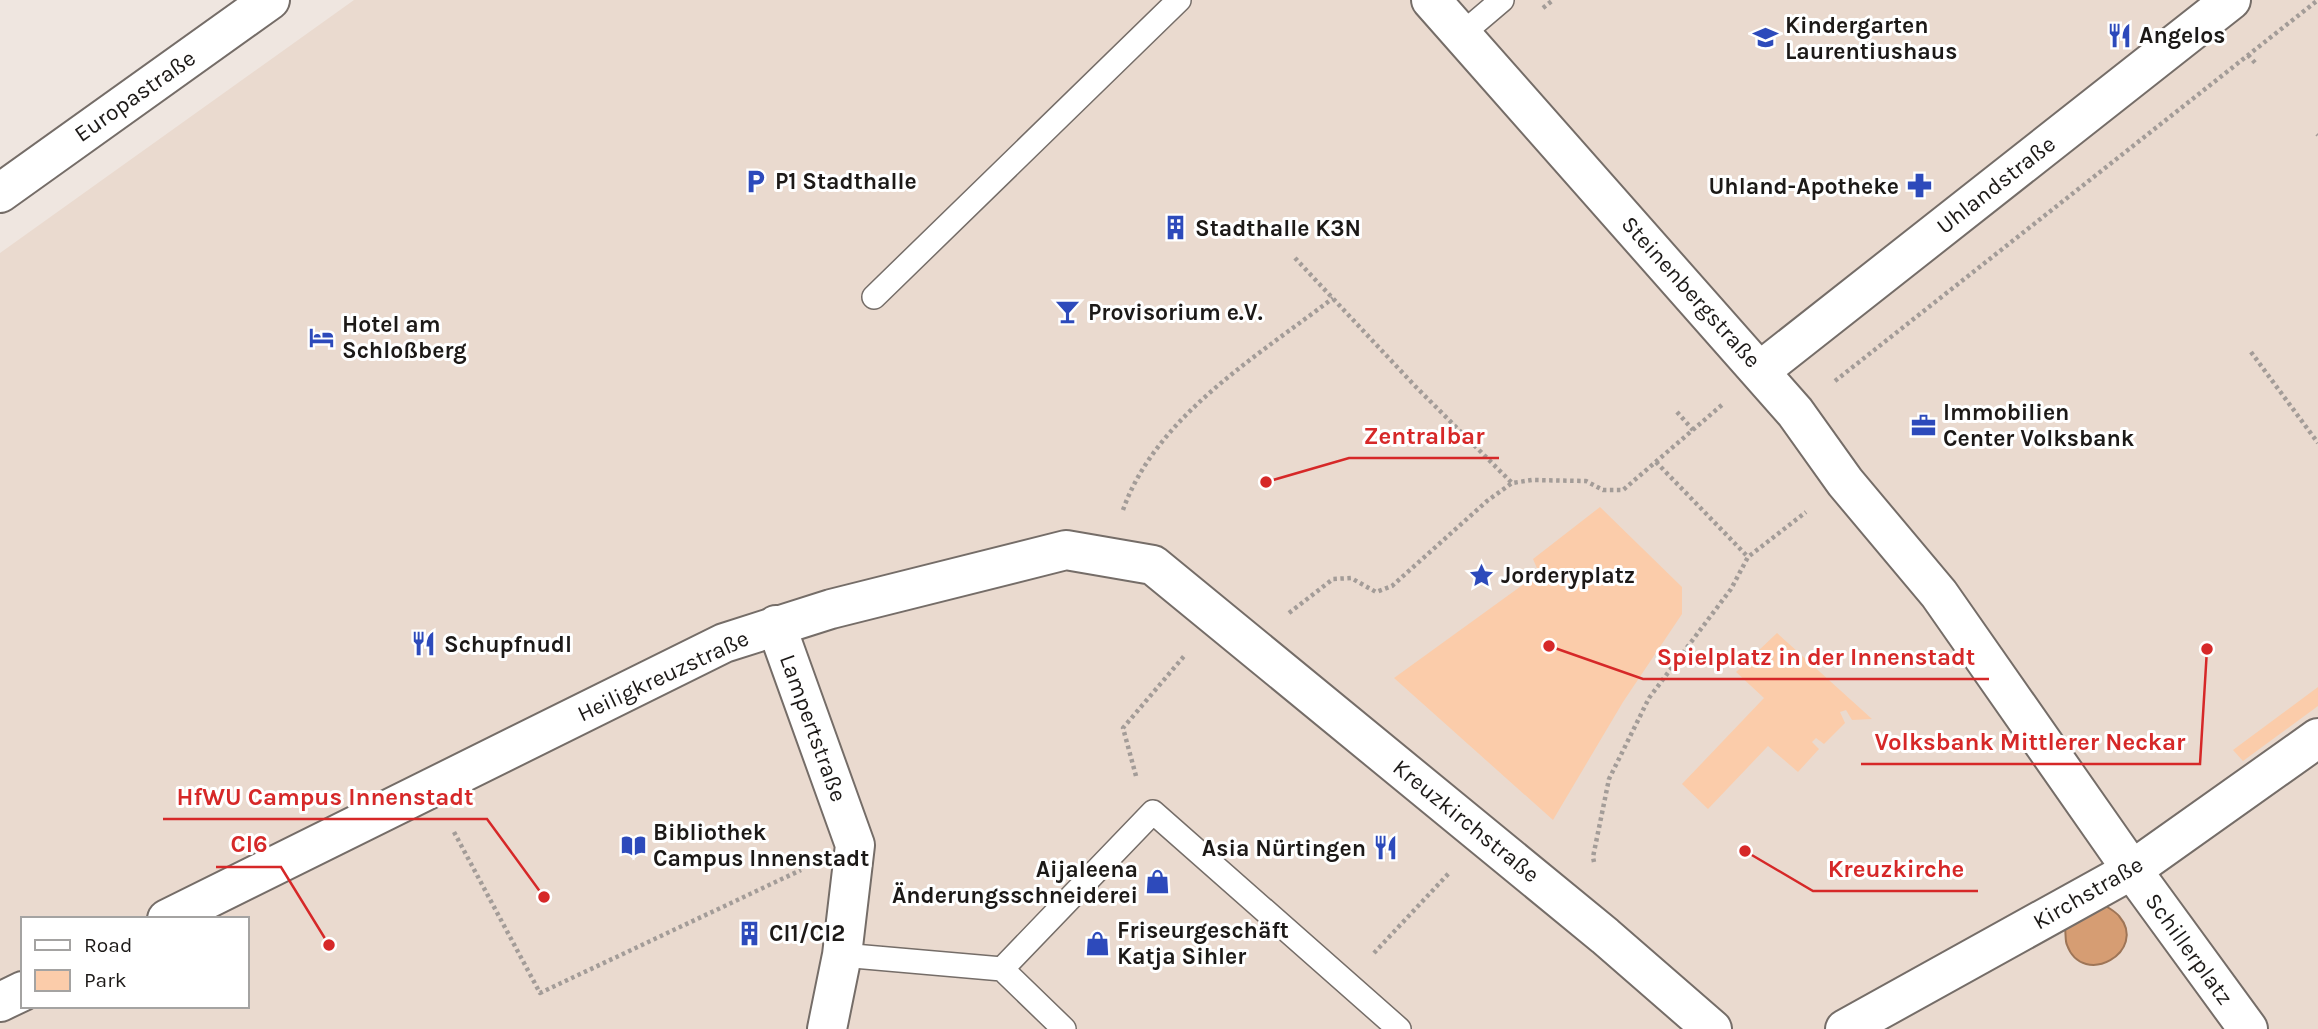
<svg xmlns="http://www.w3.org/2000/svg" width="2318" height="1029" viewBox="0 0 2318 1029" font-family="Karla,sans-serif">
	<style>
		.built { fill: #eadacf; fill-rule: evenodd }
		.green { fill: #fbccaa }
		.water { fill: #d69d73; stroke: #9e7557; stroke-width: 2 }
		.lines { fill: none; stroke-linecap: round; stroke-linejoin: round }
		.lane-casing { stroke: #756d68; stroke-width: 26 }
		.street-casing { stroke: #756d68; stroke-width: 42 }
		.secondary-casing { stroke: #756d68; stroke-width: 42 }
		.path { stroke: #a39c98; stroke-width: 4.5; stroke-dasharray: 3.5 3.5; stroke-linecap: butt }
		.lane { stroke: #fff; stroke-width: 23 }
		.street { stroke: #fff; stroke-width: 38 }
		.secondary { stroke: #fff; stroke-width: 38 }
		.labels { text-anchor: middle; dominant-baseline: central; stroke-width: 6; stroke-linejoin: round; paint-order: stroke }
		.poi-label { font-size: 23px; font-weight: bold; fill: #1c1917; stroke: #fff; text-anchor: start }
		.street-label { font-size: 23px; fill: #1c1917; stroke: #fff }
		.leader { fill: none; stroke: #d62828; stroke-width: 2.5 }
		.callout-dot { fill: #d62828; stroke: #fff; stroke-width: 2.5 }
		.callout-label { font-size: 24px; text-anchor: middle; font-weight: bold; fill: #d62828; stroke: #fff; stroke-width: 6; stroke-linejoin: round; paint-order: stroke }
	</style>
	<rect width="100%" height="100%" fill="#efe6e0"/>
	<path class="built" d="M354,0h1964v1029h-2318v-776zM23,919h224v87h-224z"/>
	<g class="green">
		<path d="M1600,507l82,80v27l-59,88 -70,118 -159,-142 145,-105 -6,-14z"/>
		<path d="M1777,633l95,86 -20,1 -6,-10 -6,2 5,11 -21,21 -8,-6 -4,4 7,7 -21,23 -30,-26 -60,63 -26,-25 82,-86 -28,-26z"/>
		<path d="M2318,687v19l-75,55 -10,-11z"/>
	</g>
	<path class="water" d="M2106,906c4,3 10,6 13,10 30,35 -36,73 -52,29 -2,-4 -1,-11 -2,-16z"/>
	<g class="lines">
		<defs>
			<g id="lane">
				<path d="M1462,34l40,-34"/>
				<path d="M874,297l305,-297"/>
				<path d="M842,955l160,14 62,60"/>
				<path d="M1002,969l151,-157 246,217"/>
			</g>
			<g id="street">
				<path d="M1431,0l364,412 50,70 94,112 193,276 116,159"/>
				<path d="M1760,371l471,-371"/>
				<path d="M776,625l79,220 -13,110 -15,74"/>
				<path d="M167,919l557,-276 107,-34 235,-59 87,15 452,371 107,93"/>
				<path d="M0,1002l23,-11"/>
				<path d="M1845,1029l287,-159 186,-132"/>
			</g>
			<path id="secondary" d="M0,193l270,-193"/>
		</defs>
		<use href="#lane" class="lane-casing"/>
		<use href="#street" class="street-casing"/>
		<use href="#secondary" class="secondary-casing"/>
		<g class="path">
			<path d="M1543,8l10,-8"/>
			<path d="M2248,55l9,10"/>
			<path d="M2317,134l1,1"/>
			<path d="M1295,258l120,128 97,97"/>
			<path d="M2251,352l67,91"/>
			<path d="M1835,381l483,-381"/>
			<path d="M1677,412l16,18"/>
			<path d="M1656,462l92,95"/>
			<path d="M1123,510c33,-94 135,-154 210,-212"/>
			<path d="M1289,613l44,-34 18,-1 25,14 16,-6 95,-85 25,-18 20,-3 54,1 17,9h20l100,-86"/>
			<path d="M1136,776l-13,-48 62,-73"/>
			<path d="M454,832l86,161 261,-123"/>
			<path d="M1594,862l-1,-5 16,-78 40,-81 82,-109 17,-32 58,-45"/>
			<path d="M1374,953l75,-80"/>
		</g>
		<use href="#lane" class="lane"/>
		<use href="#street" class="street"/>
		<use href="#secondary" class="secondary"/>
	</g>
	<defs>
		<symbol id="restaurant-bare" viewBox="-9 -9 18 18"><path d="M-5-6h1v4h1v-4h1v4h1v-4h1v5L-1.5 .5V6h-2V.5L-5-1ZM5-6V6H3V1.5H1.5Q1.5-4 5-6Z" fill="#2d4abb" stroke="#fff" stroke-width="2.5" paint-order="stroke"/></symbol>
		<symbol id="school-bare" viewBox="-9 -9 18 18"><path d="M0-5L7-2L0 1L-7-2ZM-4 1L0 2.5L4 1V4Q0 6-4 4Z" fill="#2d4abb" stroke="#fff" stroke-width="2.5" paint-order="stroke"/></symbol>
		<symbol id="parking-bare" viewBox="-9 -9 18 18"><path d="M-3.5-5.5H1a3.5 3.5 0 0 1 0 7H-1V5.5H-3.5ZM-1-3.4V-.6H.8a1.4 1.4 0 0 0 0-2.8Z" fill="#2d4abb" stroke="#fff" stroke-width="2.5" paint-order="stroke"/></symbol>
		<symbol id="pharmacy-bare" viewBox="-9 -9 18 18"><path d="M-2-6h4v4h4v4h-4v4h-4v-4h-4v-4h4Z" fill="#2d4abb" stroke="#fff" stroke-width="2.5" paint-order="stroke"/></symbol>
		<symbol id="building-bare" viewBox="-9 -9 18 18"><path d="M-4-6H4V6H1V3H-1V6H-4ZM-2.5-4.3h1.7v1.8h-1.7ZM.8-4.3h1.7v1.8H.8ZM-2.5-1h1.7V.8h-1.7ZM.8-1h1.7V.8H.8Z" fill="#2d4abb" stroke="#fff" stroke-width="2.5" paint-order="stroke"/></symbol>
		<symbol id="bar-bare" viewBox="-9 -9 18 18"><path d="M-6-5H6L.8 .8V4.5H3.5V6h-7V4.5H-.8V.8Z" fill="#2d4abb" stroke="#fff" stroke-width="2.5" paint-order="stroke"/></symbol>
		<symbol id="hotel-bare" viewBox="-9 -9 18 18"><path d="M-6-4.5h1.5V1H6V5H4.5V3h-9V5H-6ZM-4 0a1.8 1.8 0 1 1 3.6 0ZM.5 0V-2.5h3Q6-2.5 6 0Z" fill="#2d4abb" stroke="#fff" stroke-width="2.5" paint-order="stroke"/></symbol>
		<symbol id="office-bare" viewBox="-9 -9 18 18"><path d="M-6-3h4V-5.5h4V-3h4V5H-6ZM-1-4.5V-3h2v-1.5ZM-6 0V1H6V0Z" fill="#2d4abb" stroke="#fff" stroke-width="2.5" paint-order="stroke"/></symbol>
		<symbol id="sight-bare" viewBox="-9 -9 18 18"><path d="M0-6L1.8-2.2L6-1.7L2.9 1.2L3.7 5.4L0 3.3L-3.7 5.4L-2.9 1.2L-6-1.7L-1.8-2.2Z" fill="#2d4abb" stroke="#fff" stroke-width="2.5" paint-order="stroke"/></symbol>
		<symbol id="library-bare" viewBox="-9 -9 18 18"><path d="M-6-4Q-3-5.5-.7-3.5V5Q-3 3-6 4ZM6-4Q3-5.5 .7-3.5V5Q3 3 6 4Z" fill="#2d4abb" stroke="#fff" stroke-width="2.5" paint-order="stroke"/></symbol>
		<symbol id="shop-bare" viewBox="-9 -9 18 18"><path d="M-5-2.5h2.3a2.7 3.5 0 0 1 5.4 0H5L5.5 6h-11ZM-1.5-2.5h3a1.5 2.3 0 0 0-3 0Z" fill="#2d4abb" stroke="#fff" stroke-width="2.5" paint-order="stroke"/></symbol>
	</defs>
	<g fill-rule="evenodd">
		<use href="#restaurant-bare" x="2102" y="18" width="35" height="35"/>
		<use href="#school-bare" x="1748" y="20" width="35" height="35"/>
		<use href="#parking-bare" x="738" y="164" width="35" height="35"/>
		<use href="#pharmacy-bare" x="1902" y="168" width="35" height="35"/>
		<use href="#building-bare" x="1158" y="210" width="35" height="35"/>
		<use href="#bar-bare" x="1050" y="294" width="35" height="35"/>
		<use href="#hotel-bare" x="304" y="320" width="35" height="35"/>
		<use href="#office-bare" x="1906" y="408" width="35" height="35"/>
		<use href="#sight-bare" x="1464" y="558" width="35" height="35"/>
		<use href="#restaurant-bare" x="406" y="626" width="35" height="35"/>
		<use href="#library-bare" x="616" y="828" width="35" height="35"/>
		<use href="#restaurant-bare" x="1368" y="830" width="35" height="35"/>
		<use href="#shop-bare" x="1140" y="864" width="35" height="35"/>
		<use href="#building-bare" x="732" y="916" width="35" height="35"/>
		<use href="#shop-bare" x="1080" y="926" width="35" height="35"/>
	</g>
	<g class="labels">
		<g class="poi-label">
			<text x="1785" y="25">Kindergarten<tspan x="1785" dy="26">Laurentiushaus</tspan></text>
			<text x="2139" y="35">Angelos</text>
			<text x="775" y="181">P1 Stadthalle</text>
			<text x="1899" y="186" text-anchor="end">Uhland-Apotheke</text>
			<text x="1195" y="228">Stadthalle K3N</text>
			<text x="1088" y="312">Provisorium e.V.</text>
			<text x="342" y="324">Hotel am<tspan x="342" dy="26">Schloßberg</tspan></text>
			<text x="1943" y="412">Immobilien<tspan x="1943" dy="26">Center Volksbank</tspan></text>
			<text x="1501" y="575">Jorderyplatz</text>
			<text x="444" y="644">Schupfnudl</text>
			<text x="653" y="832">Bibliothek<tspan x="653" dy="26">Campus Innenstadt</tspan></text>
			<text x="1366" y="848" text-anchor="end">Asia Nürtingen</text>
			<text x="1138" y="869" text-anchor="end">Aijaleena<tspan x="1138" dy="26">Änderungsschneiderei</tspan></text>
			<text x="1117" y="930">Friseurgeschäft<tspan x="1117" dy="26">Katja Sihler</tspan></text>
			<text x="769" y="933">CI1/CI2</text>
		</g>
		<g class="street-label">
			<text transform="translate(135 96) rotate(-35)">Europastraße</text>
			<text transform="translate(1996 185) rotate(-38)">Uhlandstraße</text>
			<text transform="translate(1691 292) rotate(48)">Steinenbergstraße</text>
			<text transform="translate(663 676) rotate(-25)">Heiligkreuzstraße</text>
			<text transform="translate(813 728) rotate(70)">Lampertstraße</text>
			<text transform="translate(1466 821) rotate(39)">Kreuzkirchstraße</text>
			<text transform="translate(2088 893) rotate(-30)">Kirchstraße</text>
			<text transform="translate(2189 949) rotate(54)">Schillerplatz</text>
		</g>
	</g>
	<path class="leader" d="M1266 482L1349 458H1499M1549 646L1643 679H1989M2207 649L2200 764H1861M544 897L487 819H163M329 945L281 867H216M1745 851L1813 891H1978"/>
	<g class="callout-dot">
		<circle cx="1266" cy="482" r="7"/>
		<circle cx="1549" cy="646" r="7"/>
		<circle cx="2207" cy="649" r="7"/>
		<circle cx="544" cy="897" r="7"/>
		<circle cx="329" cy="945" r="7"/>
		<circle cx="1745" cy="851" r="7"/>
	</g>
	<g class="callout-label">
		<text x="1424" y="444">Zentralbar</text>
		<text x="1816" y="665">Spielplatz in der Innenstadt</text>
		<text x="2030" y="750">Volksbank Mittlerer Neckar</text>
		<text x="325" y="805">HfWU Campus Innenstadt</text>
		<text x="249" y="852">CI6</text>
		<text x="1896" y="877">Kreuzkirche</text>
	</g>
	<rect x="21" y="917" width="228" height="91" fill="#ffffff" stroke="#a4a3a2" stroke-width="2"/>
	<rect x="35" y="940" width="35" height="10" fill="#ffffff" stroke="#a4a3a2" stroke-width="2"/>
	<text x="84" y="952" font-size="21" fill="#1c1917">Road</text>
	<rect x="35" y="970" width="35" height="21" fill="#fbccaa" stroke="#a4a3a2" stroke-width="2"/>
	<text x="84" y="987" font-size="21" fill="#1c1917">Park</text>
</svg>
